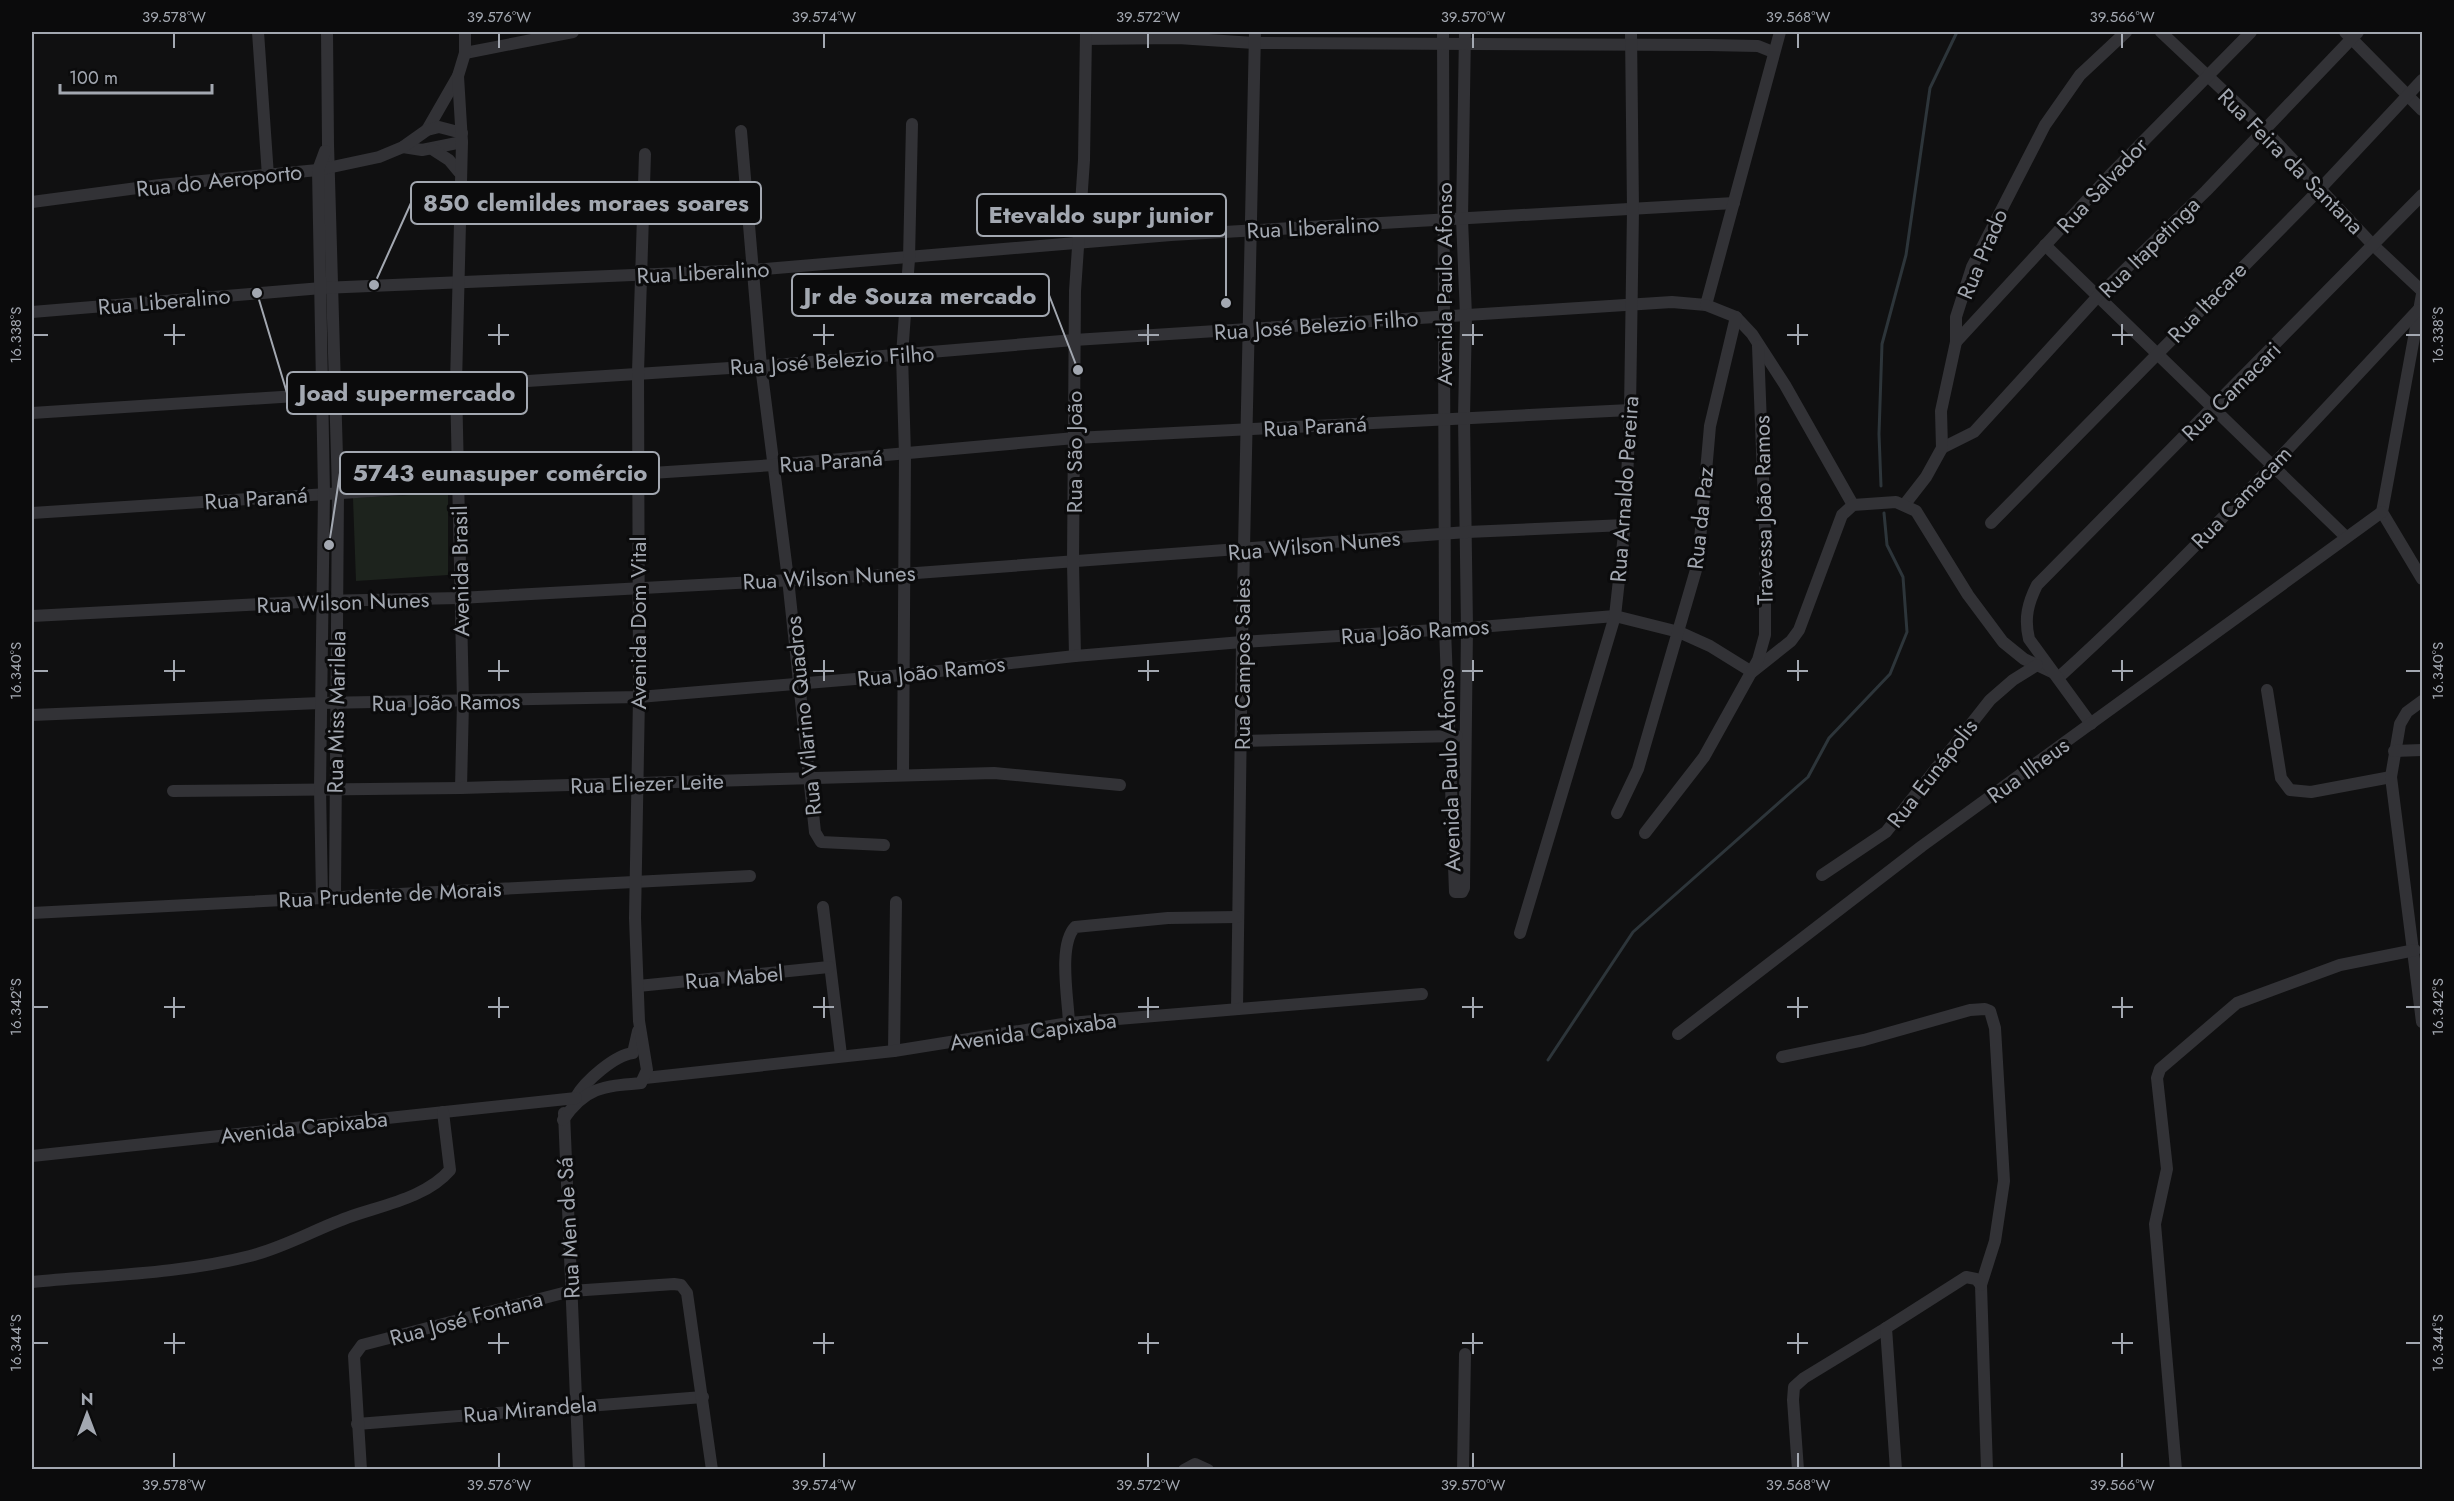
<svg xmlns="http://www.w3.org/2000/svg" width="2454" height="1501" viewBox="0 0 2454 1501" font-family="Jost,sans-serif">
	<style>
		.green { fill: #1d231d }
		.lines { fill: none; stroke-linecap: round; stroke-linejoin: round }
		.stream { stroke: #2d353a; stroke-width: 3 }
		.minor { stroke: #323236; stroke-width: 12 }
		.ticks { fill: none; stroke: #a3a8b1; stroke-width: 2 }
		.labels { text-anchor: middle; dominant-baseline: central; stroke-width: 6; stroke-linejoin: round; paint-order: stroke }
		.street-label { font-size: 22px; fill: #a3a8b1; stroke: #0b0b0c }
		.leader { fill: none; stroke: #a3a8b1; stroke-width: 2 }
		.callout-dot { fill: #a3a8b1; stroke: #0b0b0c; stroke-width: 2 }
		.callout { fill: #0b0b0c; stroke: #a3a8b1; stroke-width: 2 }
		.callout-label { font-size: 24px; text-anchor: middle; font-weight: bold; fill: #a3a8b1 }
		.neatline { fill: none; stroke: #a3a8b1; stroke-width: 2 }
		.ticks-label { font-size: 15px; text-anchor: middle; fill: #a3a8b1 }
	</style>
	<rect width="100%" height="100%" fill="#101011"/>
	<path class="green" d="M448,493v82l-92,6 -3,-83z"/>
	<g class="lines">
		<g class="stream">
			<path d="M1881,486l-2,-52 3,-90 24,-89 24,-167 27,-56"/>
			<path d="M1548,1060l85,-128 175,-155 21,-39 61,-64 17,-42 -4,-55 -16,-32 -3,-32"/>
		</g>
		<g class="minor">
			<path d="M258,32l10,144"/>
			<path d="M327,32l1,112 10,348 -3,404"/>
			<path d="M1443,32l2,597 10,263h7l2,-4 3,-260 -3,-211 2,-101 -4,-97 3,-187"/>
			<path d="M2161,32l102,96 109,116 50,47"/>
			<path d="M2345,32l77,78"/>
			<path d="M1086,39l92,-1 76,5 455,2 49,1 15,6"/>
			<path d="M465,53l108,-21"/>
			<path d="M427,130l31,-54"/>
			<path d="M741,131l20,235 27,213 27,253 6,10 63,3"/>
			<path d="M403,147l19,3 40,-8"/>
			<path d="M432,149l17,11 10,12"/>
			<path d="M32,202l128,-17 158,-15 61,-13 24,-10 24,-17 12,-3 23,6"/>
			<path d="M2045,245l301,292"/>
			<path d="M2422,294l-40,218 40,67"/>
			<path d="M32,312l290,-24 430,-18 419,-35 563,-32"/>
			<path d="M1736,317l16,17 33,51 68,120"/>
			<path d="M1956,342l154,-167 141,-143"/>
			<path d="M32,413l729,-47 313,-26 598,-38 34,3 74,-273"/>
			<path d="M1942,448l32,-16 125,-137 107,-104 152,-159"/>
			<path d="M1905,504l21,-27 16,-29 -1,-37 15,-69v-25l16,-50 73,-142 35,-50 46,-43"/>
			<path d="M32,513l742,-48 301,-27 555,-28"/>
			<path d="M1991,523l329,-334 102,-109"/>
			<path d="M32,616l289,-15 138,-3 444,-24 564,-42 158,-7"/>
			<path d="M1075,656l-2,-93 2,-272 9,-131 2,-127"/>
			<path d="M2058,678c127,-115 243,-243 360,-368"/>
			<path d="M2267,690l14,88 9,12 21,2 80,-15"/>
			<path d="M2422,701l-15,11 -7,12 -9,53 31,245"/>
			<path d="M32,715l288,-12 319,-6 264,-22 172,-19 167,-14 225,-14 148,-12 64,16 31,14 42,26 39,-31 8,-11 43,-115 11,-10 43,-3 20,9 52,84 35,47 21,17 28,13"/>
			<path d="M2091,724l-62,-85c-5,-21 -1,-36 8,-54l385,-390"/>
			<path d="M1242,741l215,-5"/>
			<path d="M2394,751l28,-1"/>
			<path d="M903,775l2,-320 -3,-100 7,-96 3,-135"/>
			<path d="M461,788l2,-86 -7,-318 6,-242 -4,-66 7,-23v-21"/>
			<path d="M173,791l288,-3 533,-15 126,12"/>
			<path d="M1617,813l21,-44 60,-206 12,-137 26,-109 -30,-12"/>
			<path d="M1645,833l59,-76 54,-97 7,-25v-106l-7,-183"/>
			<path d="M1822,875l64,-43 104,-132 23,-20 24,-15"/>
			<path d="M322,897l-2,-109 4,-295 -6,-323 7,-19"/>
			<path d="M823,907l18,148"/>
			<path d="M32,913l718,-37"/>
			<path d="M1520,933l95,-317 10,-91 5,-115 3,-200 -2,-178"/>
			<path d="M638,986l191,-19"/>
			<path d="M1237,1009l5,-367 13,-610"/>
			<path d="M1069,1023c-1,-25 -11,-78 6,-96l93,-9 69,-1"/>
			<path d="M1678,1034l244,-188 460,-334"/>
			<path d="M894,1051l2,-149"/>
			<path d="M1782,1057l82,-17 106,-30 15,-1 5,2 5,17 9,153 -9,60 -14,44 6,185"/>
			<path d="M645,1078l249,-27 175,-28 353,-29"/>
			<path d="M576,1097c9,-16 39,-42 57,-44l5,-22"/>
			<path d="M564,1113l15,357"/>
			<path d="M563,1120c22,-33 41,-34 78,-37l6,-13 -8,-49 -4,-103 4,-221 -1,-325 7,-218"/>
			<path d="M32,1156l544,-58"/>
			<path d="M32,1282c72,-7 147,-8 218,-26 36,-9 67,-28 102,-40 32,-11 75,-19 98,-46l-7,-58"/>
			<path d="M357,1424l346,-27"/>
			<path d="M361,1470l-7,-114 8,-11 209,-54 103,-7 7,1 6,8 25,177"/>
			<path d="M1184,1470l11,-6 13,6"/>
			<path d="M1463,1470l2,-116"/>
			<path d="M1798,1470l-5,-70 1,-13 10,-9 82,-50"/>
			<path d="M1896,1470l-10,-142 80,-51 10,2 5,6"/>
			<path d="M2176,1470l-21,-246 12,-55 -10,-91 3,-9 77,-66 103,-38 75,-15"/>
		</g>
	</g>
	<path class="ticks" d="M174,33v15M499,33v15M824,33v15M1148,33v15M1473,33v15M1798,33v15M2122,33v15M174,324v21M499,324v21M824,324v21M1148,324v21M1473,324v21M1798,324v21M2122,324v21M33,335h15M164,335h21M488,335h21M813,335h21M1138,335h21M1462,335h21M1787,335h21M2112,335h21M2406,335h15M174,660v21M499,660v21M824,660v21M1148,660v21M1473,660v21M1798,660v21M2122,660v21M33,671h15M164,671h21M488,671h21M813,671h21M1138,671h21M1462,671h21M1787,671h21M2112,671h21M2406,671h15M174,997v21M499,997v21M824,997v21M1148,997v21M1473,997v21M1798,997v21M2122,997v21M33,1007h15M164,1007h21M488,1007h21M813,1007h21M1138,1007h21M1462,1007h21M1787,1007h21M2112,1007h21M2406,1007h15M174,1333v21M499,1333v21M824,1333v21M1148,1333v21M1473,1333v21M1798,1333v21M2122,1333v21M33,1343h15M164,1343h21M488,1343h21M813,1343h21M1138,1343h21M1462,1343h21M1787,1343h21M2112,1343h21M2406,1343h15M174,1453v15M499,1453v15M824,1453v15M1148,1453v15M1473,1453v15M1798,1453v15M2122,1453v15"/>
	<g class="labels">
		<g class="street-label">
			<text transform="translate(2291 161) rotate(45)">Rua Feira da Santana</text>
			<text transform="translate(219 180) rotate(-6)">Rua do Aeroporto</text>
			<text transform="translate(2102 185) rotate(-47)">Rua Salvador</text>
			<text transform="translate(1313 227) rotate(-3)">Rua Liberalino</text>
			<text transform="translate(2149 247) rotate(-45)">Rua Itapetinga</text>
			<text transform="translate(1982 254) rotate(-67)">Rua Prado</text>
			<text transform="translate(703 272) rotate(-3)">Rua Liberalino</text>
			<text transform="translate(1444 284) rotate(-90)">Avenida Paulo Afonso</text>
			<text transform="translate(164 301) rotate(-5)">Rua Liberalino</text>
			<text transform="translate(2207 302) rotate(-46)">Rua Itacare</text>
			<text transform="translate(1316 325) rotate(-4)">Rua José Belezio Filho</text>
			<text transform="translate(832 360) rotate(-4)">Rua José Belezio Filho</text>
			<text transform="translate(2231 391) rotate(-45)">Rua Camacari</text>
			<text transform="translate(1315 426) rotate(-3)">Rua Paraná</text>
			<text transform="translate(1074 452) rotate(-90)">Rua São João</text>
			<text transform="translate(831 461) rotate(-4)">Rua Paraná</text>
			<text transform="translate(1624 489) rotate(-86)">Rua Arnaldo Pereira</text>
			<text transform="translate(2241 497) rotate(-46)">Rua Camacam</text>
			<text transform="translate(256 498) rotate(-4)">Rua Paraná</text>
			<text transform="translate(1763 510) rotate(-91)">Travessa João Ramos</text>
			<text transform="translate(1700 518) rotate(-84)">Rua da Paz</text>
			<text transform="translate(1314 545) rotate(-5)">Rua Wilson Nunes</text>
			<text transform="translate(460 571) rotate(-91)">Avenida Brasil</text>
			<text transform="translate(829 577) rotate(-3)">Rua Wilson Nunes</text>
			<text transform="translate(343 602) rotate(-2)">Rua Wilson Nunes</text>
			<text transform="translate(638 623) rotate(-90)">Avenida Dom Vital</text>
			<text transform="translate(1415 631) rotate(-4)">Rua João Ramos</text>
			<text transform="translate(1242 664) rotate(-90)">Rua Campos Sales</text>
			<text transform="translate(931 671) rotate(-6)">Rua João Ramos</text>
			<text transform="translate(446 702) rotate(-1)">Rua João Ramos</text>
			<text transform="translate(336 712) rotate(-89)">Rua Miss Marilela</text>
			<text transform="translate(803 716) rotate(-96)">Rua Vilarino Quadros</text>
			<text transform="translate(1449 770) rotate(-92)">Avenida Paulo Afonso</text>
			<text transform="translate(2028 770) rotate(-36)">Rua Ilheus</text>
			<text transform="translate(1932 773) rotate(-52)">Rua Eunápolis</text>
			<text transform="translate(647 783) rotate(-2)">Rua Eliezer Leite</text>
			<text transform="translate(390 894) rotate(-3)">Rua Prudente de Morais</text>
			<text transform="translate(734 977) rotate(-5)">Rua Mabel</text>
			<text transform="translate(1033 1031) rotate(-8)">Avenida Capixaba</text>
			<text transform="translate(304 1127) rotate(-6)">Avenida Capixaba</text>
			<text transform="translate(568 1228) rotate(-93)">Rua Men de Sá</text>
			<text transform="translate(466 1318) rotate(-15)">Rua José Fontana</text>
			<text transform="translate(530 1409) rotate(-5)">Rua Mirandela</text>
		</g>
	</g>
	<path class="leader" d="M374 285L411 203M1226 303L1226 215M1078 370L1049 295M257 293L287 393M329 545L340 473"/>
	<g class="callout-dot">
		<circle cx="374" cy="285" r="6"/>
		<circle cx="1226" cy="303" r="6"/>
		<circle cx="1078" cy="370" r="6"/>
		<circle cx="257" cy="293" r="6"/>
		<circle cx="329" cy="545" r="6"/>
	</g>
	<g class="callout">
		<rect x="411" y="182" width="350" height="42" rx="6"/>
		<rect x="977" y="194" width="249" height="42" rx="6"/>
		<rect x="792" y="274" width="257" height="42" rx="6"/>
		<rect x="287" y="372" width="240" height="42" rx="6"/>
		<rect x="340" y="452" width="319" height="42" rx="6"/>
	</g>
	<g class="callout-label">
		<text x="586" y="211">850 clemildes moraes soares</text>
		<text x="1101" y="223">Etevaldo supr junior</text>
		<text x="920" y="304">Jr de Souza mercado</text>
		<text x="407" y="401">Joad supermercado</text>
		<text x="500" y="481">5743 eunasuper comércio</text>
	</g>
	<rect width="2454" height="1501" fill="none" stroke="#0b0b0c" stroke-width="66"/>
	<g transform="translate(87 1414)" stroke="#0b0b0c" stroke-width="4.5" paint-order="stroke">
	<path d="M0-4.5L10 22L0 15L-10 22Z" fill="#a3a8b1"/>
	<text y="-9" font-size="16" font-weight="bold" text-anchor="middle" fill="#a3a8b1">N</text>
	</g>
	<path d="M60 84v9h152v-9" fill="none" stroke="#a3a8b1" stroke-width="3"/>
	<text x="69" y="84" font-size="18" fill="#a3a8b1" stroke="#0b0b0c" stroke-width="4.5" paint-order="stroke">100 m</text>
	<rect x="33" y="33" width="2388" height="1435" class="neatline"/>
	<g class="ticks-label">
		<text x="174" y="22">39.578°W</text>
		<text x="499" y="22">39.576°W</text>
		<text x="824" y="22">39.574°W</text>
		<text x="1148" y="22">39.572°W</text>
		<text x="1473" y="22">39.570°W</text>
		<text x="1798" y="22">39.568°W</text>
		<text x="2122" y="22">39.566°W</text>
		<text transform="translate(16 335) rotate(-90)" y="5">16.338°S</text>
		<text transform="translate(2438 335) rotate(-90)" y="5">16.338°S</text>
		<text transform="translate(16 671) rotate(-90)" y="5">16.340°S</text>
		<text transform="translate(2438 671) rotate(-90)" y="5">16.340°S</text>
		<text transform="translate(16 1007) rotate(-90)" y="5">16.342°S</text>
		<text transform="translate(2438 1007) rotate(-90)" y="5">16.342°S</text>
		<text transform="translate(16 1343) rotate(-90)" y="5">16.344°S</text>
		<text transform="translate(2438 1343) rotate(-90)" y="5">16.344°S</text>
		<text x="174" y="1490">39.578°W</text>
		<text x="499" y="1490">39.576°W</text>
		<text x="824" y="1490">39.574°W</text>
		<text x="1148" y="1490">39.572°W</text>
		<text x="1473" y="1490">39.570°W</text>
		<text x="1798" y="1490">39.568°W</text>
		<text x="2122" y="1490">39.566°W</text>
	</g>
</svg>
